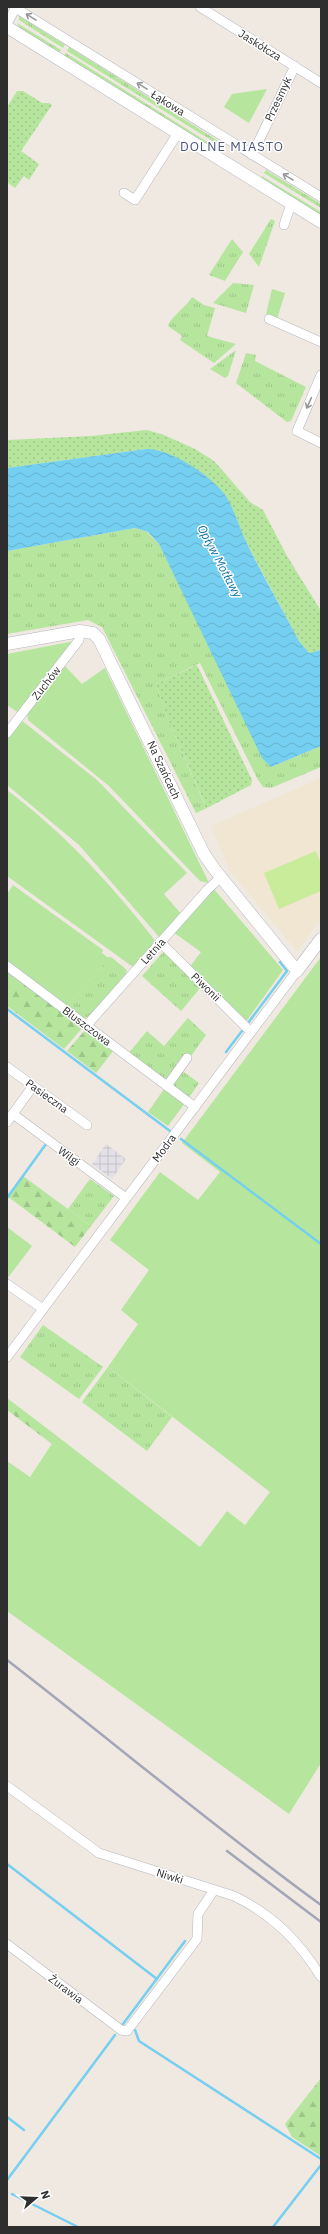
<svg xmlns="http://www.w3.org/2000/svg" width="328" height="2234" viewBox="0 0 328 2234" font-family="'IBM Plex Sans',sans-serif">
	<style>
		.industrial { fill: url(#industrial-grid) }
		.education { fill: #f0e6d1 }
		.grass { fill: url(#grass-tufts) }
		.forest { fill: url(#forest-firs) }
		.park { fill: url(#park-dots) }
		.garden { fill: #b6e59e }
		.pitch { fill: #c9ec9a }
		.water { fill: url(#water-waves) }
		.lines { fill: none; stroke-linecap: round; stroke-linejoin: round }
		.stream { stroke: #75cff0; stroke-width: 2.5 }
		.street-casing { stroke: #b4b7c1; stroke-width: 10 }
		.secondary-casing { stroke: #b4b7c1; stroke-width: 13 }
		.street { stroke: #fff; stroke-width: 9 }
		.secondary { stroke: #fff; stroke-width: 12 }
		.rail { stroke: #a3a6b8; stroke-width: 2.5 }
		.oneway { stroke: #969696 }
		.labels { text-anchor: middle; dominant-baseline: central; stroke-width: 3; stroke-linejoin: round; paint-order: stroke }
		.street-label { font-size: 11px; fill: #2e2e2e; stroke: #fff }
		.water-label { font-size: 12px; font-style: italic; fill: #0d6fa3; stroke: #fff }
		.quarter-label { font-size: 13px; letter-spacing: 1px; fill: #4d5680; stroke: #fff }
	</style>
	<defs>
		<pattern id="industrial-grid" width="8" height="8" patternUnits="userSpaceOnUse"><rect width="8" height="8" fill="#e3e1e8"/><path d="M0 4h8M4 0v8" fill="none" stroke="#c3c1c7"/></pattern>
		<pattern id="grass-tufts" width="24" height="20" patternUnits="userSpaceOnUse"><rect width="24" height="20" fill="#b6e59e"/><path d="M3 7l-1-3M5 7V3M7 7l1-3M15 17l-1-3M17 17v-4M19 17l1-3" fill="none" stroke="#9dc588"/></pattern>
		<pattern id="forest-firs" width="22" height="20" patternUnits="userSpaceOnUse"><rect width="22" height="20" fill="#b6e59e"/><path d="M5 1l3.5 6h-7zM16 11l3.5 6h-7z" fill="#9dc588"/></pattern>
		<pattern id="park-dots" width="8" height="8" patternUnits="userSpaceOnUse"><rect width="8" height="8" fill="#b6e59e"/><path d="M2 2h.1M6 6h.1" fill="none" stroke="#9dc588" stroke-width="1.8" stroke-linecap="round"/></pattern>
		<pattern id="water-waves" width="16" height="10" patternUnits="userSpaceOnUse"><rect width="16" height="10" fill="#75cff0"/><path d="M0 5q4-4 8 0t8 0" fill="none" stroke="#66b2ce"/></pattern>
	</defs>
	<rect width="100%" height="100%" fill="#efe9e1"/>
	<path class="industrial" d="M106,1144l20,15 -14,20 -20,-15z"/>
	<path class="education" d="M321,778v141l-24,32 -67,-80 -19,-45z"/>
	<g class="grass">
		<path d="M19,16l46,29 -2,3 -44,-28z"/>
		<path d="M17,23l44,27 -2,4 -39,-25z"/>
		<path d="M69,47l151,95 -1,3 -152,-94z"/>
		<path d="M66,53l151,95 -2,3 -151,-95z"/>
		<path d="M266,170l55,34v4l-57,-35z"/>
		<path d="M262,176l59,36v4l-61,-37z"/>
		<path d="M271,219l4,2 -16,46 -10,-13z"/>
		<path d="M232,239l11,13 -18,29 -16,-6z"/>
		<path d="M233,283l21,2 -8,28 -33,-10z"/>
		<path d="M192,297l12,8 11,3 -8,28 29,8 -22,19 -34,-23 2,-4 -14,-10c2,-8 19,-20 24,-29z"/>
		<path d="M236,350l-8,26 -3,2 -15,-9z"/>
		<path d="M246,353l10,2 -1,6 51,26 -15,34 -4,1 -51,-39z"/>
		<path d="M135,528l12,4 12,12 112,223 50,-21v21l-50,21 -8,-1 -6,-9 -57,-115 -44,21 11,33 37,86 1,6 -9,4 -94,-186 -14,-7 -81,14v-83z"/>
		<path d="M164,951l37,36 -20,24 -39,-35z"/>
		<path d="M111,957l16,13 -3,8 -34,38 -8,3 -17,-12z"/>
		<path d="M188,1018l18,17 -15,21 -3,-2 -22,29 -38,-29 19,-23 17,15z"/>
		<path d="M181,1070l18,13 -11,16 -14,-11 -2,-5z"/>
		<path d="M90,1179l24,17 -23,30 -23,-17z"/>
		<path d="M43,1325l60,42 -24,32 -59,-42z"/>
		<path d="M108,1367l64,50 -25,34 -65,-49z"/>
	</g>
	<g class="forest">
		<path d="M7,970l76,57 -19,22 -57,-43z"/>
		<path d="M86,1029l28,21 -18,23 -29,-22z"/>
		<path d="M23,1176l68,50 -16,21 -68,-51z"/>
		<path d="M7,1398l50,38 -5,8 -45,-34z"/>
		<path d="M321,2078v78l-29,-19 -7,-13z"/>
	</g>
	<g class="park">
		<path d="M17,91h6l19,12h7l3,2 -31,46 18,13 -10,16 -5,-4 -9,12 -8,-6v-75z"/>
		<path d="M147,430l17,5 31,14 19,12 36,41 13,8 24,46 34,55v39l-12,3 -10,-12 -51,-95 -23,-50 -79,-47 -139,19v-28l84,-4z"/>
		<path d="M197,665l55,115 -1,5 -46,24 -1,-7 -37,-85 -11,-33z"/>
	</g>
	<g class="garden">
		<path d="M267,89l-18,34 -25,-16 8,-13z"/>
		<path d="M272,289l13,4 -8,26 -11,-5z"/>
		<path d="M75,641l-56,72 -12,-8v-51z"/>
		<path d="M64,665l18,19 23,-16 104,215 -9,-2 -91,-95 -81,-66 -1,-8z"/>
		<path d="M21,720l76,60 90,93 -23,21 17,20 -21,24 -81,-93 -72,-60v-47z"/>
		<path d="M7,790c57,43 105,95 149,152l-23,25 -126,-91z"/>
		<path d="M13,885l90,65 -1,3 5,4h4l-46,50 -58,-44v-69z"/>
		<path d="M213,888l70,82 -38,53 -56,-55 12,-16 -28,-20z"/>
		<path d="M321,957v806l-32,51 -282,-203v-150l23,16 27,-41 143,111 27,-36 18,14 25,-33 -162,-125 30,-43 -17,-14 28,-40 -39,-30 50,-68 38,28 22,-28 -38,-29z"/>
		<path d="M164,1089l21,14 -17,23 -20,-14z"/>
		<path d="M7,1227l25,19 -25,33z"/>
	</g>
	<path class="pitch" d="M316,851l5,13v27l-42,18 -15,-36z"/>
	<path class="water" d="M146,449c24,-1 66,27 80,47 9,15 14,34 22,50 16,32 34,63 51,95l10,12 12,-3v96l-50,21 -9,-9 -103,-214 -11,-12 -13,-4 -128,23v-83z"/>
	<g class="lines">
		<g class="stream">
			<path d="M7,1009l163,122"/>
			<path d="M248,1023l39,-52 -7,-9"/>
			<path d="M226,1052l16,-21"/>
			<path d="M181,1139l140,105"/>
			<path d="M7,1198l39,-54"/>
			<path d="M7,1864l150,115"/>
			<path d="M123,2024l62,-83"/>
			<path d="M135,2030l4,11 182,118"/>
			<path d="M7,2117l17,13"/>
			<path d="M7,2180l108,-145"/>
			<path d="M12,2194l66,33"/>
			<path d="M273,2227l48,-62"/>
		</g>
		<defs>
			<g id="street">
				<path d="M14,7l307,190"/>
				<path d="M200,7l121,76"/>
				<path d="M7,24l9,-17"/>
				<path d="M252,155l43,-89"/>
				<path d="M124,193l11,7 43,-67"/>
				<path d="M284,225l7,-21"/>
				<path d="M269,319l52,23"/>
				<path d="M321,375l-24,56 24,12"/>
				<path d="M7,733l72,-93 1,-9"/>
				<path d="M160,942l91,90"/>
				<path d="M7,966l188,141"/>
				<path d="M87,1025l120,-135 13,-12"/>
				<path d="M7,1067l80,58"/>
				<path d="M167,1086l20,-28"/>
				<path d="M13,1114l113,84"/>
				<path d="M7,1122l26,-36"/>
				<path d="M7,1284l36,25"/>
				<path d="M7,1357l290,-386"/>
				<path d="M7,1786l92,67 135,43c39,19 65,45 87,81"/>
				<path d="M7,1944l114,86 6,1 70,-92 1,-25 16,-24"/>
			</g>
			<g id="secondary">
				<path d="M7,27l314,195"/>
				<path d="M7,644l73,-13 13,2 6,6 105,215 11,16 82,101 24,-32"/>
			</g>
		</defs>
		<use href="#street" class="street-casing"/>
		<use href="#secondary" class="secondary-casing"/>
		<use href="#street" class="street"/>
		<use href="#secondary" class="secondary"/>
		<g class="rail">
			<path d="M7,1660c105,81 207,167 314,245"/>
			<path d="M227,1851l94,71"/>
		</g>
	</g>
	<defs><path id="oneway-shaft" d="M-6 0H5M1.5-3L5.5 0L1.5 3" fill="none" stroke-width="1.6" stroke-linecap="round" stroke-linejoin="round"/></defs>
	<g class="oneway">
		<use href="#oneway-shaft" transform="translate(31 17) rotate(-148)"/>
		<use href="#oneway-shaft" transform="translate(142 86) rotate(-148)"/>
		<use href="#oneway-shaft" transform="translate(288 177) rotate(-149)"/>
		<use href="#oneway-shaft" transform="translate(309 403) rotate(114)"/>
	</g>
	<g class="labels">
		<g class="street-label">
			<text transform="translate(260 45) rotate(32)">Jaskółcza</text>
			<text transform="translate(278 99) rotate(-65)">Przesmyk</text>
			<text transform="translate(168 103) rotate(32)">Łąkowa</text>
			<text transform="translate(46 683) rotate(-52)">Zuchów</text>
			<text transform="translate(164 770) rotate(65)">Na Szańcach</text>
			<text transform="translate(153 951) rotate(-48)">Letnia</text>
			<text transform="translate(206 987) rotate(44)">Piwonii</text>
			<text transform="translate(87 1026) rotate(37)">Bluszczowa</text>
			<text transform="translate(47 1096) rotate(36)">Pasieczna</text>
			<text transform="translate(164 1148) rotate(-53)">Modra</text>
			<text transform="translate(69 1156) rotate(36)">Wilgi</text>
			<text transform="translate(170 1876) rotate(17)">Niwki</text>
			<text transform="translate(66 1989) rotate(37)">Żurawia</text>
		</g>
		<g class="water-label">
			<text transform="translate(220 561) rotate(62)">Opływ Motławy</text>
		</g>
		<g class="quarter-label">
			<text x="232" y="146">DOLNE MIASTO</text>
		</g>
	</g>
	<rect width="328" height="2234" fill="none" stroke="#2e2e2e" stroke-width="16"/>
	<g transform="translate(36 2198) rotate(71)" stroke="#ffffff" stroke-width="3" paint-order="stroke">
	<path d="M0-3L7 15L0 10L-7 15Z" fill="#2e2e2e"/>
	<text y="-6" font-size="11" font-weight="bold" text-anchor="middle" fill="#2e2e2e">N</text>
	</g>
</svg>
